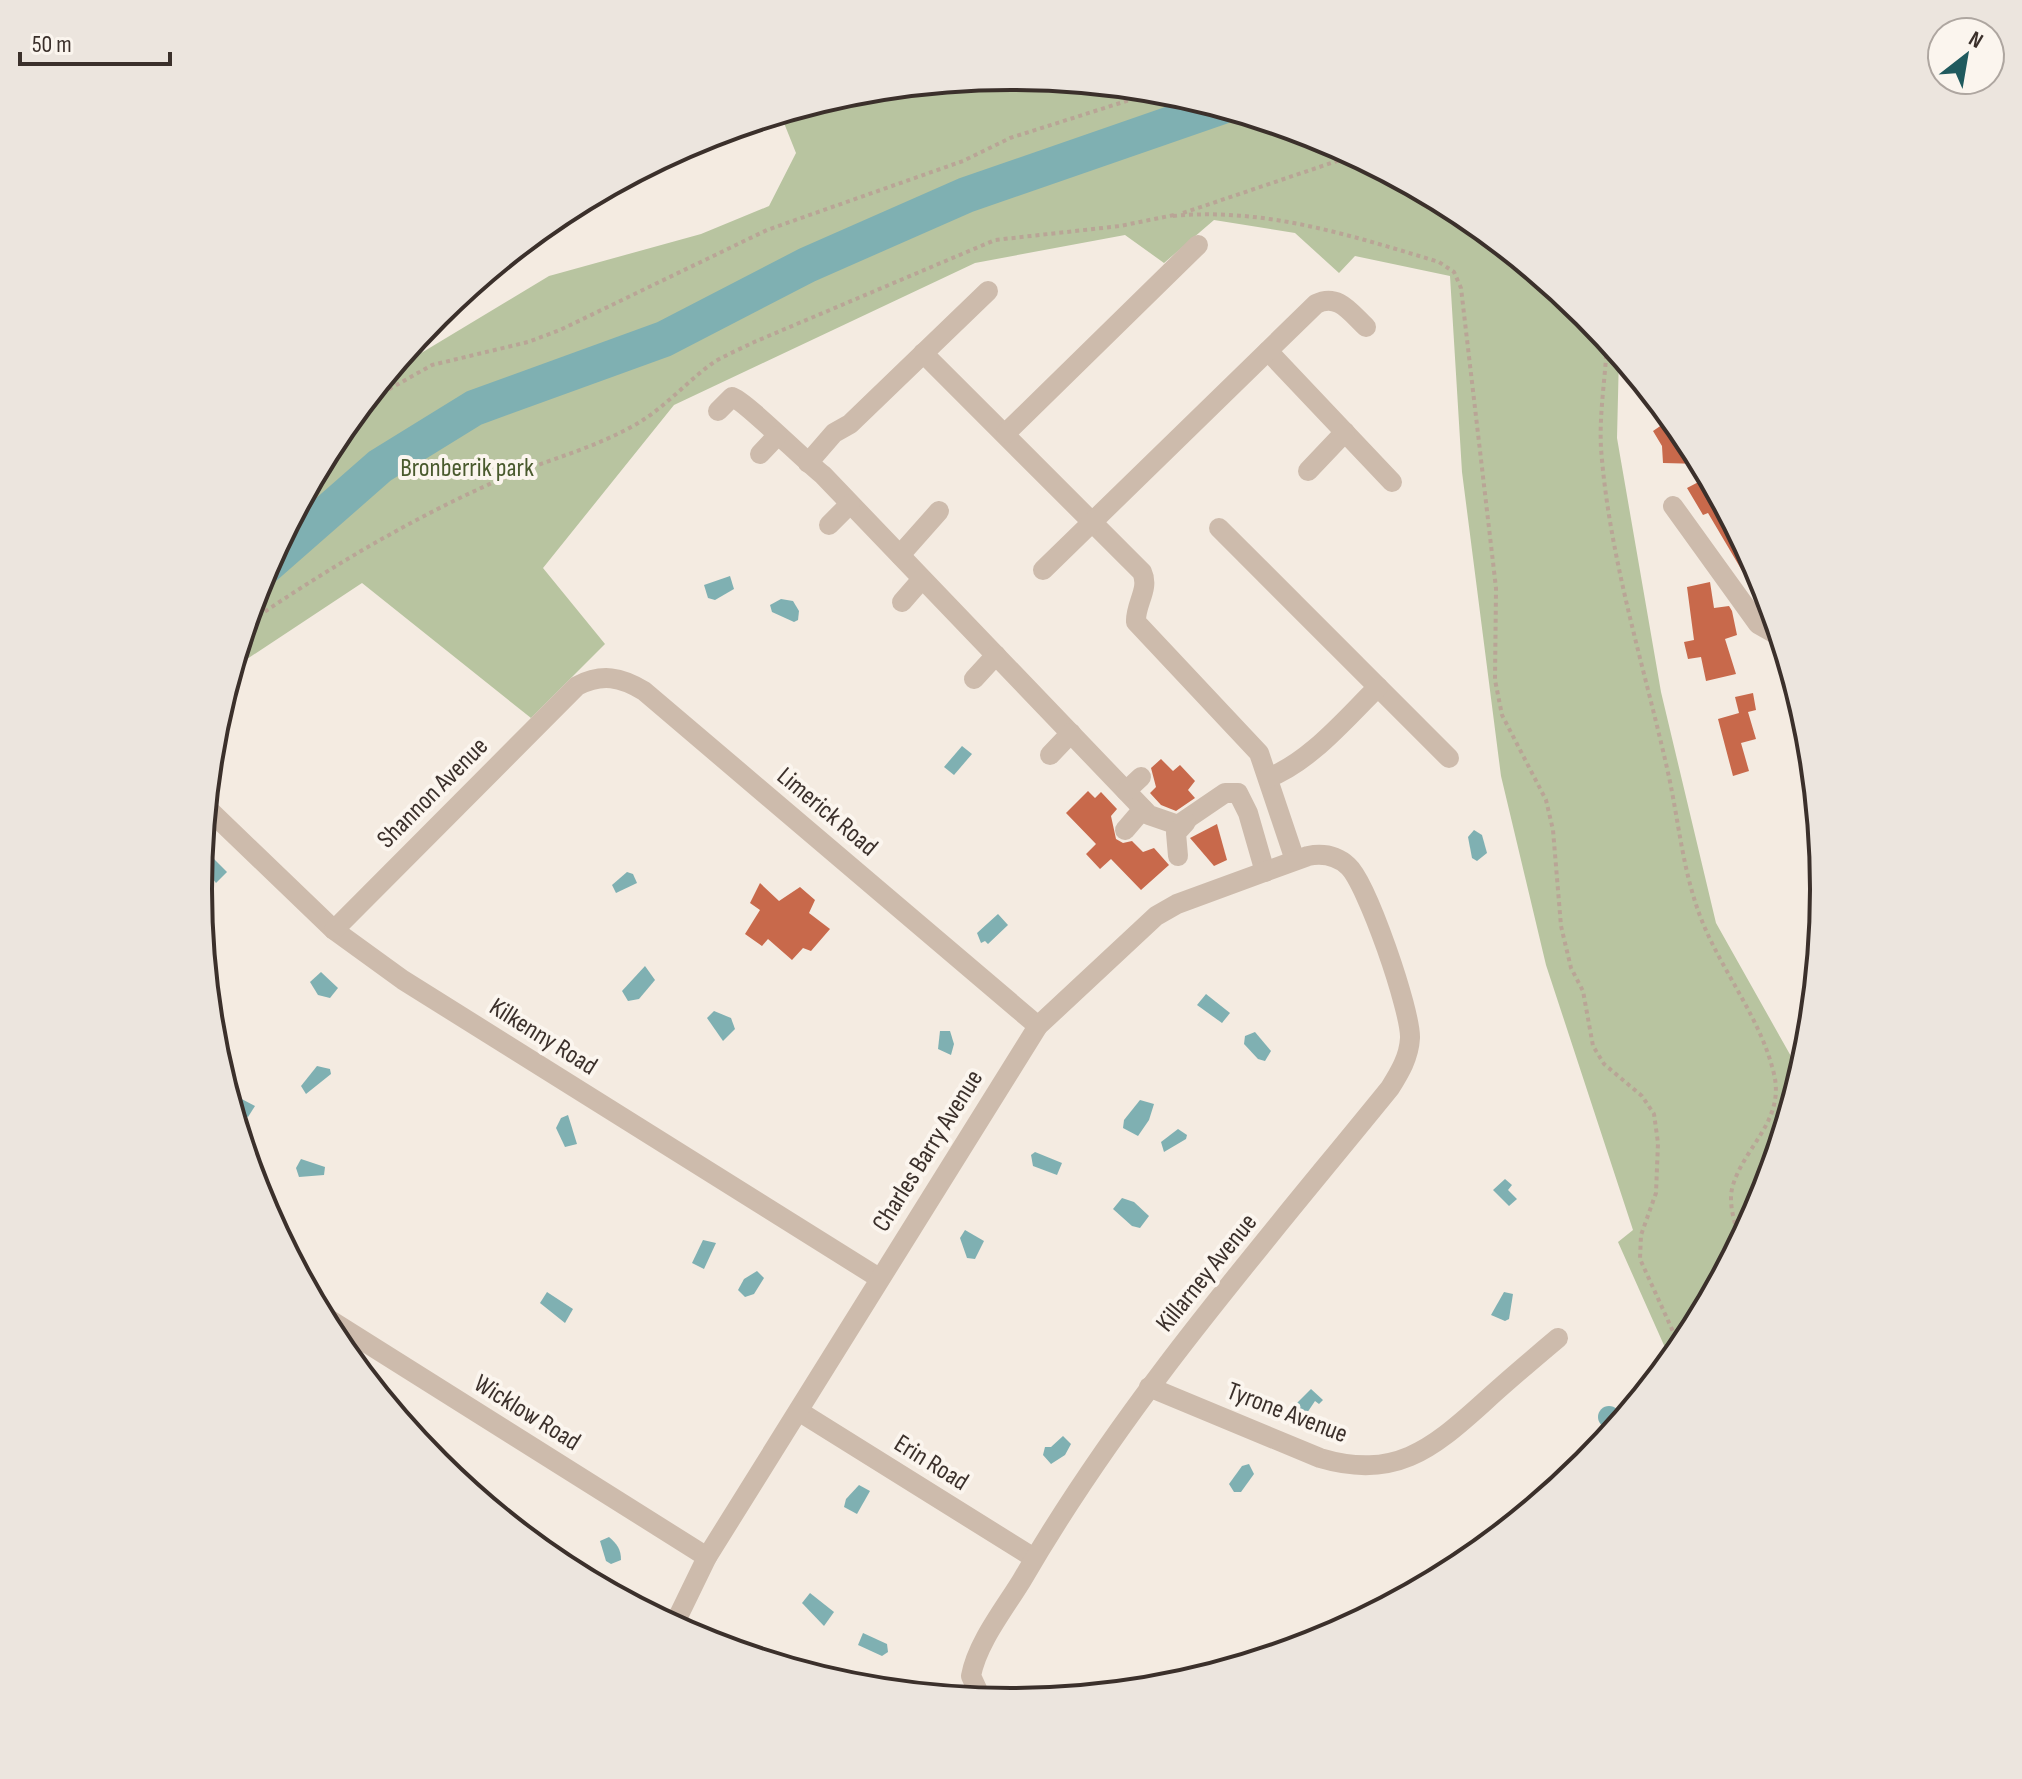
<svg xmlns="http://www.w3.org/2000/svg" width="2022" height="1779" viewBox="0 0 2022 1779" font-family="'Sofia Sans Condensed',sans-serif">
	<style>
		.green { fill: #b8c4a0 }
		.water { fill: #7fb0b2 }
		.lines { fill: none; stroke-linecap: round; stroke-linejoin: round }
		.river { stroke: #7fb0b2; stroke-width: 36 }
		.building { fill: #c8694b }
		.path { stroke: #b9a596; stroke-width: 4; stroke-dasharray: 4 4; stroke-linecap: butt }
		.minor { stroke: #cdbbac; stroke-width: 20 }
		.labels { text-anchor: middle; dominant-baseline: central; stroke-width: 8; stroke-linejoin: round; paint-order: stroke }
		.park-label { font-size: 26px; fill: #4a5a2e; stroke: #fbf5ee }
		.street-label { font-size: 26px; fill: #3b302b; stroke: #fbf5ee }
		.rim { fill: none; stroke: #3b302b; stroke-width: 4 }
	</style>
	<rect width="100%" height="100%" fill="#f4ebe1"/>
	<path class="green" d="M1011,76l159,16 153,46 140,75 124,102 32,40 -2,83 44,254 55,231 85,151 -39,127 -75,141 -16,19 -53,-119 15,-12 -87,-265 -45,-189 -39,-304 -12,-196 -95,-20 -16,17 -44,-40 -81,-13 -50,43 -39,-28 -150,28 -301,142 -131,163 62,76 -74,74 -169,-135 -130,86 28,-91 75,-141 53,-64 161,-97 152,-42 68,-28 27,-53 -16,-40 73,-21z"/>
	<g class="water">
		<path d="M730,576l4,13 -19,11 -7,-2 -4,-13z"/>
		<path d="M781,599l12,2 6,10 -1,9 -4,2 -22,-10 -2,-7z"/>
		<path d="M962,746l10,8 -18,21 -10,-8z"/>
		<path d="M1474,830l8,5 5,18 -10,8 -5,-3 -4,-21z"/>
		<path d="M209,854l18,18 -11,11 -15,-20z"/>
		<path d="M627,872l6,2 4,9 -21,10 -4,-8z"/>
		<path d="M998,914l10,11 -20,19 -3,-3 -4,2 -4,-10z"/>
		<path d="M645,966l10,14 -16,19 -11,2 -6,-10z"/>
		<path d="M321,972l17,16 -8,10 -12,-3 -8,-13z"/>
		<path d="M1206,994l24,19 -8,10 -25,-18z"/>
		<path d="M714,1011l17,7 4,11 -12,12 -16,-23z"/>
		<path d="M940,1031h10l4,13 -3,11 -13,-6z"/>
		<path d="M1255,1032l16,19 -6,10 -7,-2 -14,-15 1,-8z"/>
		<path d="M317,1066l13,3 1,5 -25,20 -5,-8z"/>
		<path d="M232,1094l23,12 -7,11 -17,-9 -2,-9z"/>
		<path d="M1140,1100l14,4 -5,16 -11,16 -15,-8 1,-8z"/>
		<path d="M568,1115l9,29 -12,3 -9,-19 5,-10z"/>
		<path d="M1178,1129l9,6 -1,4 -22,13 -3,-10z"/>
		<path d="M1035,1152l27,11 -5,12 -24,-9 -2,-11z"/>
		<path d="M301,1159l24,8 -1,8 -25,2 -3,-9z"/>
		<path d="M1505,1179l7,6 -4,5 9,9 -8,7 -16,-16z"/>
		<path d="M1122,1198l12,4 15,14 -9,12 -8,-2 -19,-17z"/>
		<path d="M965,1230l19,11 -9,18 -8,-1 -7,-20z"/>
		<path d="M703,1240l13,3 -12,26 -12,-6z"/>
		<path d="M757,1271l7,7 -10,16 -9,3 -7,-7 6,-11z"/>
		<path d="M547,1292l26,17 -8,14 -25,-20z"/>
		<path d="M1504,1292l9,2 -4,25 -4,2 -14,-6z"/>
		<path d="M1311,1389l12,11 -4,4 -4,-3 -12,18 -11,-11z"/>
		<circle cx="1609" cy="1417" r="11"/>
		<path d="M1063,1436l8,8 -6,11 -14,9 -8,-9 2,-8h6z"/>
		<path d="M1249,1464l5,10 -13,18h-7l-5,-8 13,-18z"/>
		<path d="M859,1485l11,6 -13,23 -13,-7 2,-8z"/>
		<path d="M609,1537c8,7 12,12 12,23l-10,4 -5,-3 -6,-20z"/>
		<path d="M810,1593l24,19 -10,14 -22,-23z"/>
		<path d="M863,1633l24,11 1,8 -6,4 -24,-11z"/>
	</g>
	<g class="lines">
		<path class="river" d="M266,566l114,-100 94,-58 190,-69 143,-74 159,-70 254,-88"/>
	</g>
	<g class="building">
		<path d="M1672,418l16,20 14,26 -39,-1 -1,-17 -9,-15z"/>
		<path d="M1708,477l55,102 3,12 -9,5 -49,-83 -5,2 -16,-27z"/>
		<path d="M1710,582l4,26 15,-2 3,5 5,24 -12,4 11,35 -30,7 -5,-24 -13,2 -4,-17 10,-2 -7,-53z"/>
		<path d="M1753,693l3,17 -8,2 8,27 -15,4 8,28 -16,5 -15,-57 21,-6 -4,-16z"/>
		<path d="M1161,759l12,12 7,-6 15,16 -7,9 7,8 -19,13 -15,-6 -11,-12 6,-6 -5,-19z"/>
		<path d="M1088,791l7,7 6,-6 16,17 -6,7 5,23 7,4 9,-2 11,11 11,-4 15,17 -28,25 -30,-31 -11,10 -14,-15 10,-10 -30,-31z"/>
		<path d="M1217,824l10,36 -13,6 -24,-28z"/>
		<path d="M760,883l19,18 21,-14 15,13 -6,13 21,16 -19,22 -8,-3 -11,12 -24,-21 -6,7 -17,-12 15,-24 -10,-7z"/>
	</g>
	<g class="lines">
		<g class="path">
			<path d="M1183,213l172,-58"/>
			<path d="M1173,216c91,-9 180,20 266,46l15,10 7,16 35,300 -1,92 7,35 44,85 7,30 8,96 10,42 12,23 10,55 11,18 38,32 12,18 4,29 -2,50 -15,42 -1,24 41,90"/>
			<path d="M1607,339c-1,36 -8,73 -6,109 8,109 42,214 66,320 12,52 15,103 35,153 21,52 59,98 72,153 11,46 -29,72 -41,111 -6,19 3,39 7,59"/>
			<path d="M361,405l71,-40 96,-23 32,-12 207,-100 196,-69 47,-23 148,-47"/>
			<path d="M245,625c79,-54 160,-103 247,-142 47,-21 96,-32 141,-57 31,-17 53,-44 81,-64 12,-7 26,-13 38,-19l243,-103 125,-14 54,-11"/>
		</g>
		<g class="minor">
			<path d="M1268,351l124,131"/>
			<path d="M923,353l219,219c8,17 -7,32 -6,50l123,131 36,107"/>
			<path d="M718,411l14,-14c12,3 74,65 91,78l326,340 29,10 47,-32h13l10,20 17,59"/>
			<path d="M1006,433l192,-188"/>
			<path d="M760,454l17,-18"/>
			<path d="M808,463l26,-30 16,-9 138,-133"/>
			<path d="M1308,471l37,-39"/>
			<path d="M1673,506l85,118 23,13"/>
			<path d="M829,525l21,-21"/>
			<path d="M1219,528l230,230"/>
			<path d="M900,555l39,-44"/>
			<path d="M1043,570l273,-266c22,-11 34,8 50,23"/>
			<path d="M902,602l20,-23"/>
			<path d="M974,679l22,-24"/>
			<path d="M1050,755l21,-22"/>
			<path d="M1268,778c43,-17 77,-59 110,-91"/>
			<path d="M1126,791l15,-14"/>
			<path d="M206,807l128,123 69,50 476,298"/>
			<path d="M1125,830l18,-21"/>
			<path d="M1178,856l-2,-23 10,-11"/>
			<path d="M334,930l243,-244c25,-13 44,-9 67,5l394,335"/>
			<path d="M319,1313l388,244"/>
			<path d="M1149,1387l171,71c74,22 111,-8 163,-55 25,-23 50,-44 75,-65"/>
			<path d="M800,1412l234,146"/>
			<path d="M673,1627l34,-70 331,-531 118,-110 21,-12 131,-48c15,-3 28,-1 40,10 19,17 63,145 62,172 -1,19 -10,34 -20,50 -129,159 -265,314 -368,492 -17,28 -45,63 -51,96l11,24"/>
		</g>
	</g>
	<g class="labels">
		<g class="park-label">
			<text x="467" y="468">Bronberrik park</text>
		</g>
		<g class="street-label">
			<text transform="translate(433 793) rotate(-45)">Shannon Avenue</text>
			<text transform="translate(827 812) rotate(40)">Limerick Road</text>
			<text transform="translate(543 1037) rotate(32)">Kilkenny Road</text>
			<text transform="translate(928 1151) rotate(-58)">Charles Barry Avenue</text>
			<text transform="translate(1207 1273) rotate(-51)">Killarney Avenue</text>
			<text transform="translate(527 1413) rotate(32)">Wicklow Road</text>
			<text transform="translate(1287 1413) rotate(21)">Tyrone Avenue</text>
			<text transform="translate(931 1463) rotate(32)">Erin Road</text>
		</g>
	</g>
	<path d="M0 0H2022V1779H0ZM212 889a799 799 0 1 1 1598 0a799 799 0 1 1-1598 0Z" fill="#ece5de" fill-rule="evenodd"/>
	<path class="rim" d="M212 889a799 799 0 1 1 1598 0a799 799 0 1 1-1598 0Z"/>
	<g transform="translate(1966 56) rotate(31)"><circle r="38" fill="#fbf5ee" stroke="#aea6a0" stroke-width="2"/>
	<path d="M0-6L14 30L0 20L-14 30Z" fill="#1f5a5e"/>
	<text y="-12" font-size="22" font-weight="bold" text-anchor="middle" fill="#3b302b">N</text>
	</g>
	<path d="M20 52v12h150v-12" fill="none" stroke="#3b302b" stroke-width="4"/>
	<text x="32" y="52" font-size="24" fill="#3b302b" stroke="#fbf5ee" stroke-width="6" paint-order="stroke">50 m</text>
</svg>
